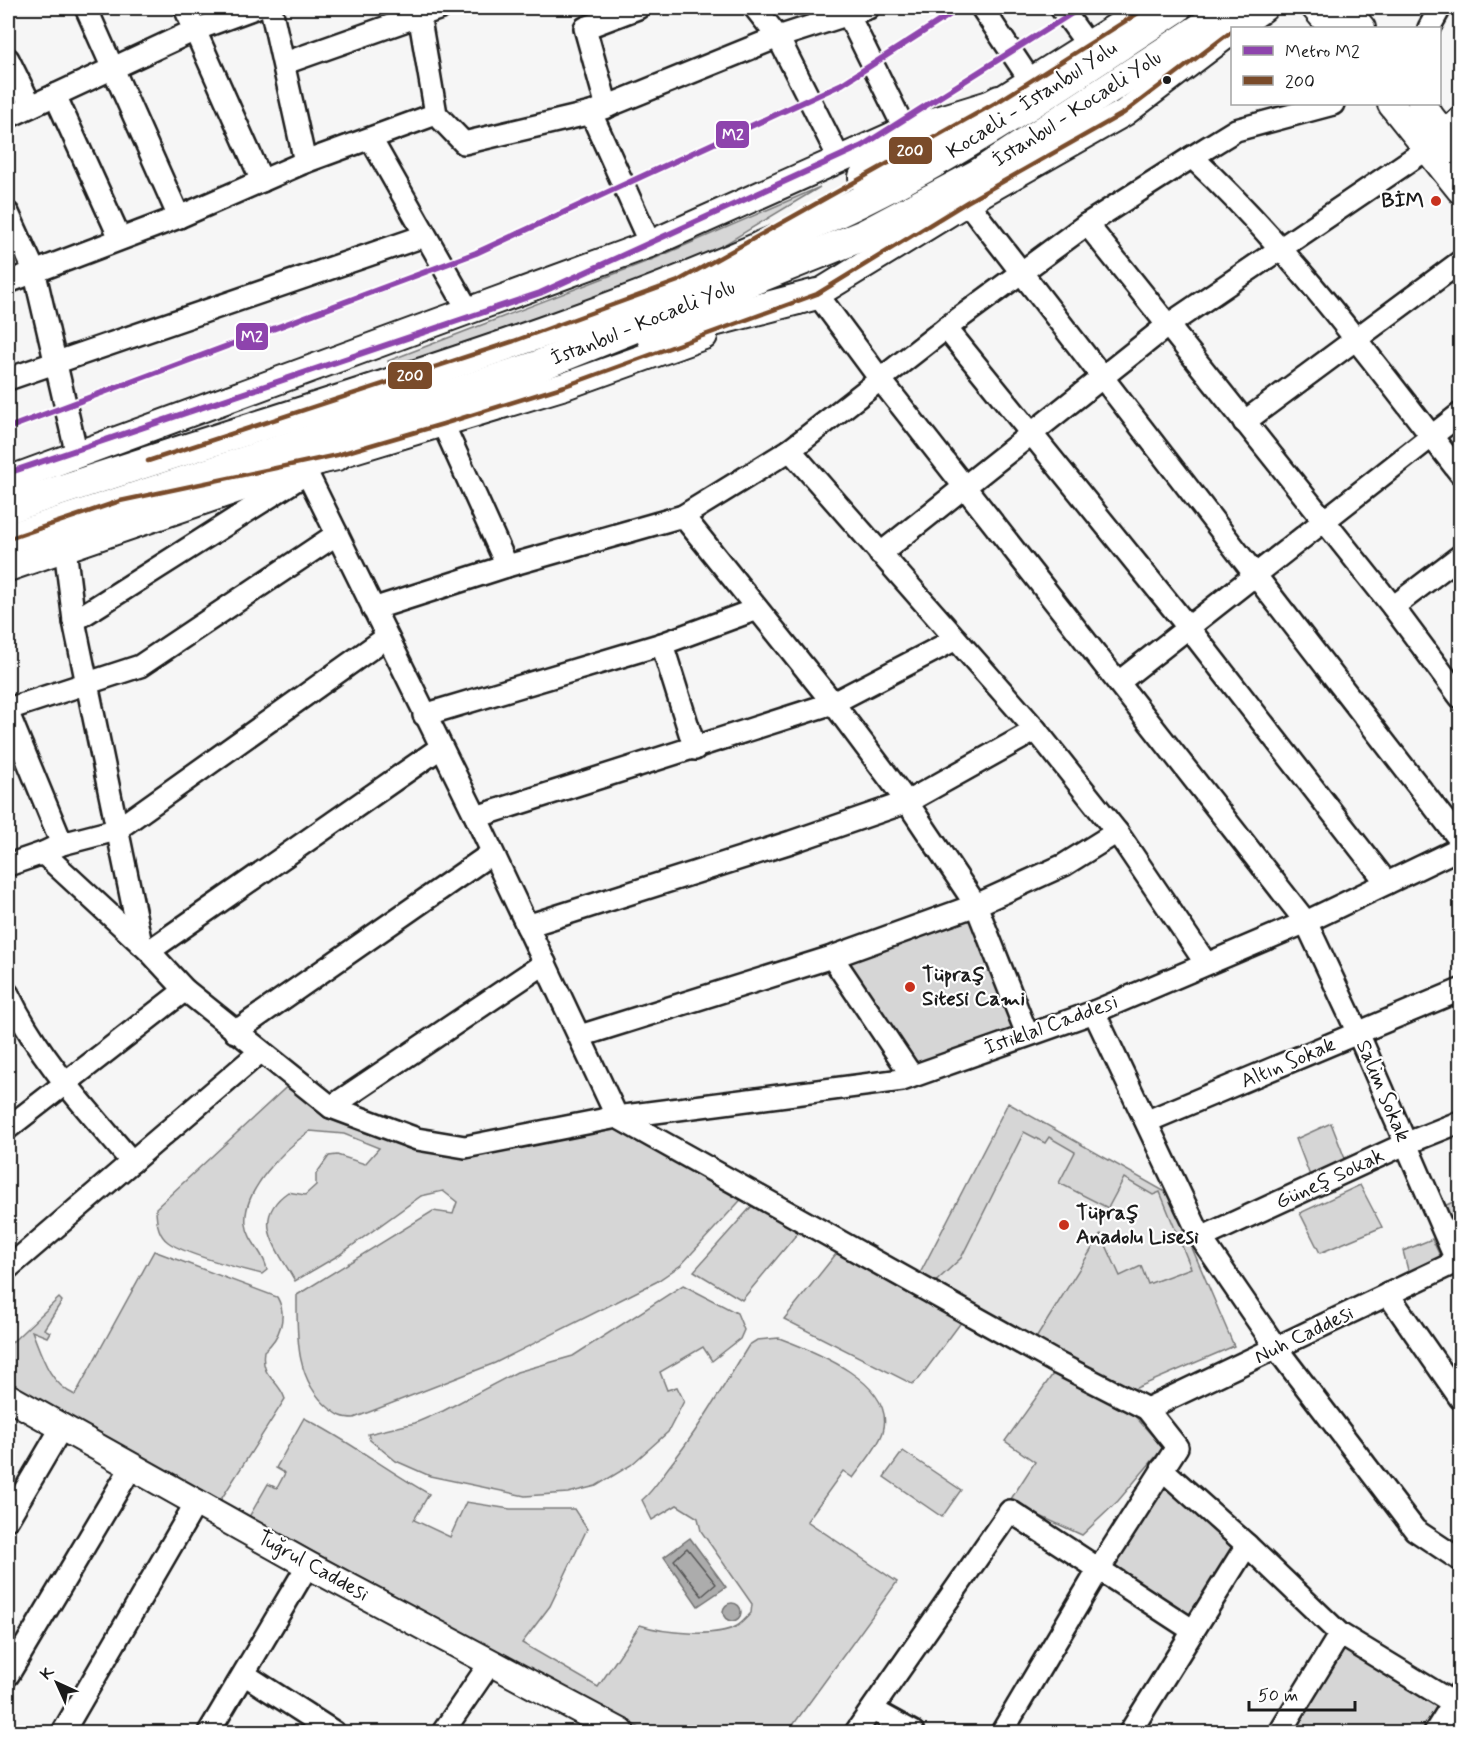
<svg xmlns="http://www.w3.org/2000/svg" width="1468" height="1740" viewBox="0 0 1468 1740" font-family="Mynerve,sans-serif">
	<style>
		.built { fill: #e6e6e6 }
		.green { fill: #d6d6d6; stroke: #797979; stroke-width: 1.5 }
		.water { fill: #acacac; stroke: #727272; stroke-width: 1.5 }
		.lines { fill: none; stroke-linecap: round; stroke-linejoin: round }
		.shore { stroke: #565656; stroke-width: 1.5 }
		.minor-casing { stroke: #1c1c1c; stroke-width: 26 }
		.major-casing { stroke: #1c1c1c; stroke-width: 30 }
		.highway-casing { stroke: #1c1c1c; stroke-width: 34 }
		.minor { stroke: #fff; stroke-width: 21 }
		.major { stroke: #fff; stroke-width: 26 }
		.highway { stroke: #fff; stroke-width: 30 }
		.bus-1-casing { stroke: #fff; stroke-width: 9 }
		.bus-1 { stroke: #7a4b2a; stroke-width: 4.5 }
		.metro-1-casing { stroke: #fff; stroke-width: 10 }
		.metro-1 { stroke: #8e44ad; stroke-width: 6 }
		.bus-dot { fill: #1c1c1c; stroke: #fff; stroke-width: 2 }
		.poi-dot { fill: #c8321e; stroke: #fff; stroke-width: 2 }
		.labels { text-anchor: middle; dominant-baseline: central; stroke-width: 4.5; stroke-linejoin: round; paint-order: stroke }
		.street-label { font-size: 21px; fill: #1c1c1c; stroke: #fff }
		.poi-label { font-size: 21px; font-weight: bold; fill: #1c1c1c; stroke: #fff; text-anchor: start }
		.line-badge { stroke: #fff; stroke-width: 2 }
		.badge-label { font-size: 16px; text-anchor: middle; font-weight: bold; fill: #fff }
	</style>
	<rect width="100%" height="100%" fill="#f6f6f6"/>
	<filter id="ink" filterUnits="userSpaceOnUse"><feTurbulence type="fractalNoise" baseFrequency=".0167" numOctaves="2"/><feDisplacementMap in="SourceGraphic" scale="12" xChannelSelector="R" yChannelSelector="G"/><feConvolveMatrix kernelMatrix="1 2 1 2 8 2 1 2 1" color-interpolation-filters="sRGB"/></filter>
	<g filter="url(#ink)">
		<path class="built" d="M1008,1103l161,91 39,91 -88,110 -205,-111z"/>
		<g class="green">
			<path d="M820,187l-148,89 -279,101 -5,-16 268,-103z"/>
			<path d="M976,905l51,129 -115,42 -80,-119z"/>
			<path d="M295,1079l36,28 133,40 153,-30 132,74 -68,74 -25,17 -161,81 -141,55c-11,0 -15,-2 -25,-10 -34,-28 -32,-72 -32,-113l136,-84 20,3 4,-12 -14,-11 -22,5 -82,59 -44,26c-17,-31 -46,-62 -7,-89l17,3 11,-10v-11l13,-18 8,-1 28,9 14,-16 -35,-14 -34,-3c-25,18 -68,59 -64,93 2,18 19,29 21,46l-5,4c-21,-5 -78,-20 -94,-32 -10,-7 -12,-22 -12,-34z"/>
			<path d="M1008,1103l161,91 65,152 -114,49 -90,-47 71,-114 19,42 21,-10 7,18 43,-16 -31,-76 -7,3 -29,-17 -16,30 -49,-25 16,-31 -26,-15 -4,6 -21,-11 -63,126 -34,32 41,23 -49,66 -7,5 -128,-65 60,-75 71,39z"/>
			<path d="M1331,1123l16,41 -35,17 -16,-42z"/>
			<path d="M1360,1185l22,42 -62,26 -20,-40z"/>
			<path d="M760,1197l46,26 -64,77 -48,-29z"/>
			<path d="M1460,1199v50l-18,-42z"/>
			<path d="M1432,1239l11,23 -33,16 -7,-27z"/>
			<path d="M154,1251l123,46c11,19 3,41 -13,54 -4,27 14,27 21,48l-65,102 -212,-114v-41l51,-48 3,3 -18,28 6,3 -3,5 -15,-6c10,25 17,52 43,64z"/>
			<path d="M683,1285l54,28 7,17 -4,9 -28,22 -9,-14 -43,25 7,18 10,-3 7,14 -16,31 -37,33 -35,21 -28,7 -43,3 -95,-20 -34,-15 -26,-21 -2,-6 47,-11 28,-12 74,-39 56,-16z"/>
			<path d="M779,1338c35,13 118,45 104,94 -5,16 -21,33 -30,46l-10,-7 -36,50 90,61 -109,150h-141l-398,-215 19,-33 9,4 8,-15 -9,-5 28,-50c44,22 82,52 125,76l-15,26 36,17 16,-35 44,7h64l13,20 -37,77 -28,37 76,44 42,-62c23,8 75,13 97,1 5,-3 10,-9 14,-13l1,-9 -51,-73 -3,-13 -21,-13 -25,15 -10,-20c12,-10 17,-20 26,-32 31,-39 55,-81 81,-123l8,-5z"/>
			<path d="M1053,1374l82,42 28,32 -45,53 -36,34 -73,-33 26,-40 -30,-21z"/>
			<path d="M903,1451l58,39 -19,27 -58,-40z"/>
			<path d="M1162,1469l85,76 -55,85 -93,-61z"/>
			<path d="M1340,1634l113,69 -18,29h-155z"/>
		</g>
		<g class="water">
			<path d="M690,1538l36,49 -28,19 -34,-49z"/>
			<circle cx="732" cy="1612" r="9"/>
		</g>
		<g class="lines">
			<path class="shore" d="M687,1548l29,36 -14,12 -28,-36z"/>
			<defs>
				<g id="minor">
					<path d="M86,8l93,209"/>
					<path d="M185,8l77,173"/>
					<path d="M271,8l34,154"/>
					<path d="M418,8l18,106 28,29 127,-30 187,-76 90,-29"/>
					<path d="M755,8l23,29 62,123"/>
					<path d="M845,8l60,122"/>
					<path d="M982,8l48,72"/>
					<path d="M1061,8l27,37"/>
					<path d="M1429,28l11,-20"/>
					<path d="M8,59l23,47"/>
					<path d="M285,63l156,-55"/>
					<path d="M55,95l65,143"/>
					<path d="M607,107l-22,-79 53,-20"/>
					<path d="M591,113l59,131"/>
					<path d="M8,117l187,-87 60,-22"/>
					<path d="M1442,131l18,-13"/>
					<path d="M371,139l97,171"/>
					<path d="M1192,157c101,94 183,207 268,316"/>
					<path d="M967,202l493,638"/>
					<path d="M8,213l26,57 43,185"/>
					<path d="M1087,224l306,383 67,90"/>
					<path d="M8,282l171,-65 126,-55 131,-48"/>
					<path d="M817,294l63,85 426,543 52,111 99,229"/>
					<path d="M946,328l242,299 199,256"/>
					<path d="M8,379l416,-143"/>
					<path d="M1244,422l216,-160"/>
					<path d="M443,424l64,142"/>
					<path d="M790,450l246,280 81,102 88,130"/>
					<path d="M304,467l172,350 141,300 442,247 88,45 30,38 -78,122 -97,163"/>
					<path d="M683,516l150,187 74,99 69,103 51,129"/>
					<path d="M65,548l9,73 67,323"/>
					<path d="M880,554l288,-229 259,-176"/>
					<path d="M1393,607l67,-51"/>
					<path d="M373,609l134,-43 176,-50 107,-66 156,-122 141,-104 105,-67 44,-27 97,-26"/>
					<path d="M74,621l233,-148"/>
					<path d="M662,644l33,105"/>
					<path d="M1119,682l341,-268"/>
					<path d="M8,709l132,-43 197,-132"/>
					<path d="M8,713l54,131"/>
					<path d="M424,715l238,-71 95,-35"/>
					<path d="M476,817l357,-114 123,-64"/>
					<path d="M43,853l19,-9 54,-14 271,-193"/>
					<path d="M8,865l35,-12 106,98 36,39 146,117 86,32 48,8 152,-30 285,-37 192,-68 212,-90 154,-74"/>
					<path d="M527,926l264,-84 116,-40 129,-72"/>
					<path d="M149,951l291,-203"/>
					<path d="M832,957l80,119"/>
					<path d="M8,994c30,63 78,114 124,168"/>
					<path d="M1094,1012l107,226 76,111 138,181 45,30"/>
					<path d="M235,1032l257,-179"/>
					<path d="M580,1036l252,-79 144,-52 88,-40 53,-33"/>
					<path d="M331,1107l214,-144"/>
					<path d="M1148,1121l312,-131"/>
					<path d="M8,1128l177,-138"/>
					<path d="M1201,1238l204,-94 55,-22"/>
					<path d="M8,1268l252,-216"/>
					<path d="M1388,1294l72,104"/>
					<path d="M1147,1409l313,-149"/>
					<path d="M1162,1469l85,76 93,89 120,73"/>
					<path d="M8,1519l54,-92"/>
					<path d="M244,1674l90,58"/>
					<path d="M8,1675l124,-209"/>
					<path d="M873,1710l40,22"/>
					<path d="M63,1732l134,-231"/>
					<path d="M209,1732l99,-167"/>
					<path d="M443,1732l48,-70"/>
					<path d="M856,1732l154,-221 182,119"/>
					<path d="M1130,1732l117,-187"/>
					<path d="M1280,1732l60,-98"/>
					<path d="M1435,1732l25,-40"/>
				</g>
				<g id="major">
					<path d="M1315,8l17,20"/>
					<path d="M1346,8l16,20"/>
					<path d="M1236,28l28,-20"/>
					<path d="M1391,104l69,86"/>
					<path d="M1421,104l39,50"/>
					<path d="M798,301l19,-7 150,-92 157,-89 108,-82"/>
					<path d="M8,480l642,-236 255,-114 94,-29 147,-93"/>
					<path d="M8,568l329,-113 228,-69 139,-50"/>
					<path d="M8,1397l300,168 313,167"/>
				</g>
				<g id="highway">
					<path d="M864,177l135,-76"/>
					<path d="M652,337l165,-43"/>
					<path d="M273,469l64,-14"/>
					<path d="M8,508c280,-96 571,-172 839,-300 116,-55 222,-130 329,-200"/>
					<path d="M8,539l530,-173 326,-131 113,-60 255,-167"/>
				</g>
			</defs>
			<use href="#minor" class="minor-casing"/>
			<use href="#major" class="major-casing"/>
			<use href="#highway" class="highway-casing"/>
			<use href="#minor" class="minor"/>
			<use href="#major" class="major"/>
			<use href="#highway" class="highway"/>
			<defs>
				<g id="bus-1">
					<path d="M148,461l366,-120 164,-60 321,-180 147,-93"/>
					<path d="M8,539l112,-38 217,-46 106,-31 122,-38 252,-92 150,-92 157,-89 108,-82"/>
				</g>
			</defs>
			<use href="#bus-1" class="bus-1-casing"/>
			<use href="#bus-1" class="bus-1"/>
			<defs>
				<g id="metro-1">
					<path d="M8,428l468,-175 366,-169 118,-76"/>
					<path d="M8,473l532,-180 322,-147 218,-138"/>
				</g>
			</defs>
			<use href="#metro-1" class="metro-1-casing"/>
			<use href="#metro-1" class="metro-1"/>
		</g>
	</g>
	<circle class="bus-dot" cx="1167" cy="80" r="5"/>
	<g class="poi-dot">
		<circle cx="1436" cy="201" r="6"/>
		<circle cx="910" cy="987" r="6"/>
		<circle cx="1064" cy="1225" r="6"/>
	</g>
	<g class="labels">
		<g class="street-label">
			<text transform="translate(1032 100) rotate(-33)">Kocaeli - İstanbul Yolu</text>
			<text transform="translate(1077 109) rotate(-33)">İstanbul - Kocaeli Yolu</text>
			<text transform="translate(643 323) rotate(-22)">İstanbul - Kocaeli Yolu</text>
			<text transform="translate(1051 1025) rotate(-20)">İstiklal Caddesi</text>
			<text transform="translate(1288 1063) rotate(-23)">Altın Sokak</text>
			<text transform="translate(1383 1091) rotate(67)">Salim Sokak</text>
			<text transform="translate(1330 1179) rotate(-25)">Güneş Sokak</text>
			<text transform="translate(1304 1335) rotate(-26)">Nuh Caddesi</text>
			<text transform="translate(313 1566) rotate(29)">Tuğrul Caddesi</text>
		</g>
		<g class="poi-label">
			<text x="1424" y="201" text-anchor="end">BİM</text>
			<text x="922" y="975">Tüpraş<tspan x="922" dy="24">Sitesi Cami</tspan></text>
			<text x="1076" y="1213">Tüpraş<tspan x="1076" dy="24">Anadolu Lisesi</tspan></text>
		</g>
	</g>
	<g class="line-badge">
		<rect x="715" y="120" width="35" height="29" rx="6" fill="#8e44ad"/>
		<rect x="888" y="136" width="45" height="29" rx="6" fill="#7a4b2a"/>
		<rect x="235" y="322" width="34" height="29" rx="6" fill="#8e44ad"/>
		<rect x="387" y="361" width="46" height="29" rx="6" fill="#7a4b2a"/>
	</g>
	<g class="badge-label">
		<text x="733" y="140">M2</text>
		<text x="910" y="156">200</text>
		<text x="252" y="342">M2</text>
		<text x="410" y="381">200</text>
	</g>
	<rect width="1468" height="1740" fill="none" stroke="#fff" stroke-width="30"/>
	<rect x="15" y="15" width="1438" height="1710" fill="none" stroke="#1c1c1c" stroke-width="2" filter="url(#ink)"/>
	<rect x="1231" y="27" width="210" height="78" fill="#ffffff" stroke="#a4a4a4" stroke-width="1.5"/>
	<rect x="1243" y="46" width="30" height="9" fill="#8e44ad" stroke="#a4a4a4" stroke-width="1.5"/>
	<text x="1285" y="57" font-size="18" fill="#1c1c1c">Metro M2</text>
	<rect x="1243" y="76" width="30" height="9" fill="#7a4b2a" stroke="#a4a4a4" stroke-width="1.5"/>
	<text x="1285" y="87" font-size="18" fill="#1c1c1c">200</text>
	<g transform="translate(57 1683) rotate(315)" stroke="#ffffff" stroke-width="4.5" paint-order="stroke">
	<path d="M0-4.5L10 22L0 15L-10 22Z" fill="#1c1c1c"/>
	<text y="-9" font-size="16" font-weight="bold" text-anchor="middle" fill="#1c1c1c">K</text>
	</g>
	<path d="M1249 1701v9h106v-9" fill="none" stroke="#1c1c1c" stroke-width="3"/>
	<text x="1258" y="1701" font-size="18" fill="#1c1c1c" stroke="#ffffff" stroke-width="4.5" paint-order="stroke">50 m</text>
</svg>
